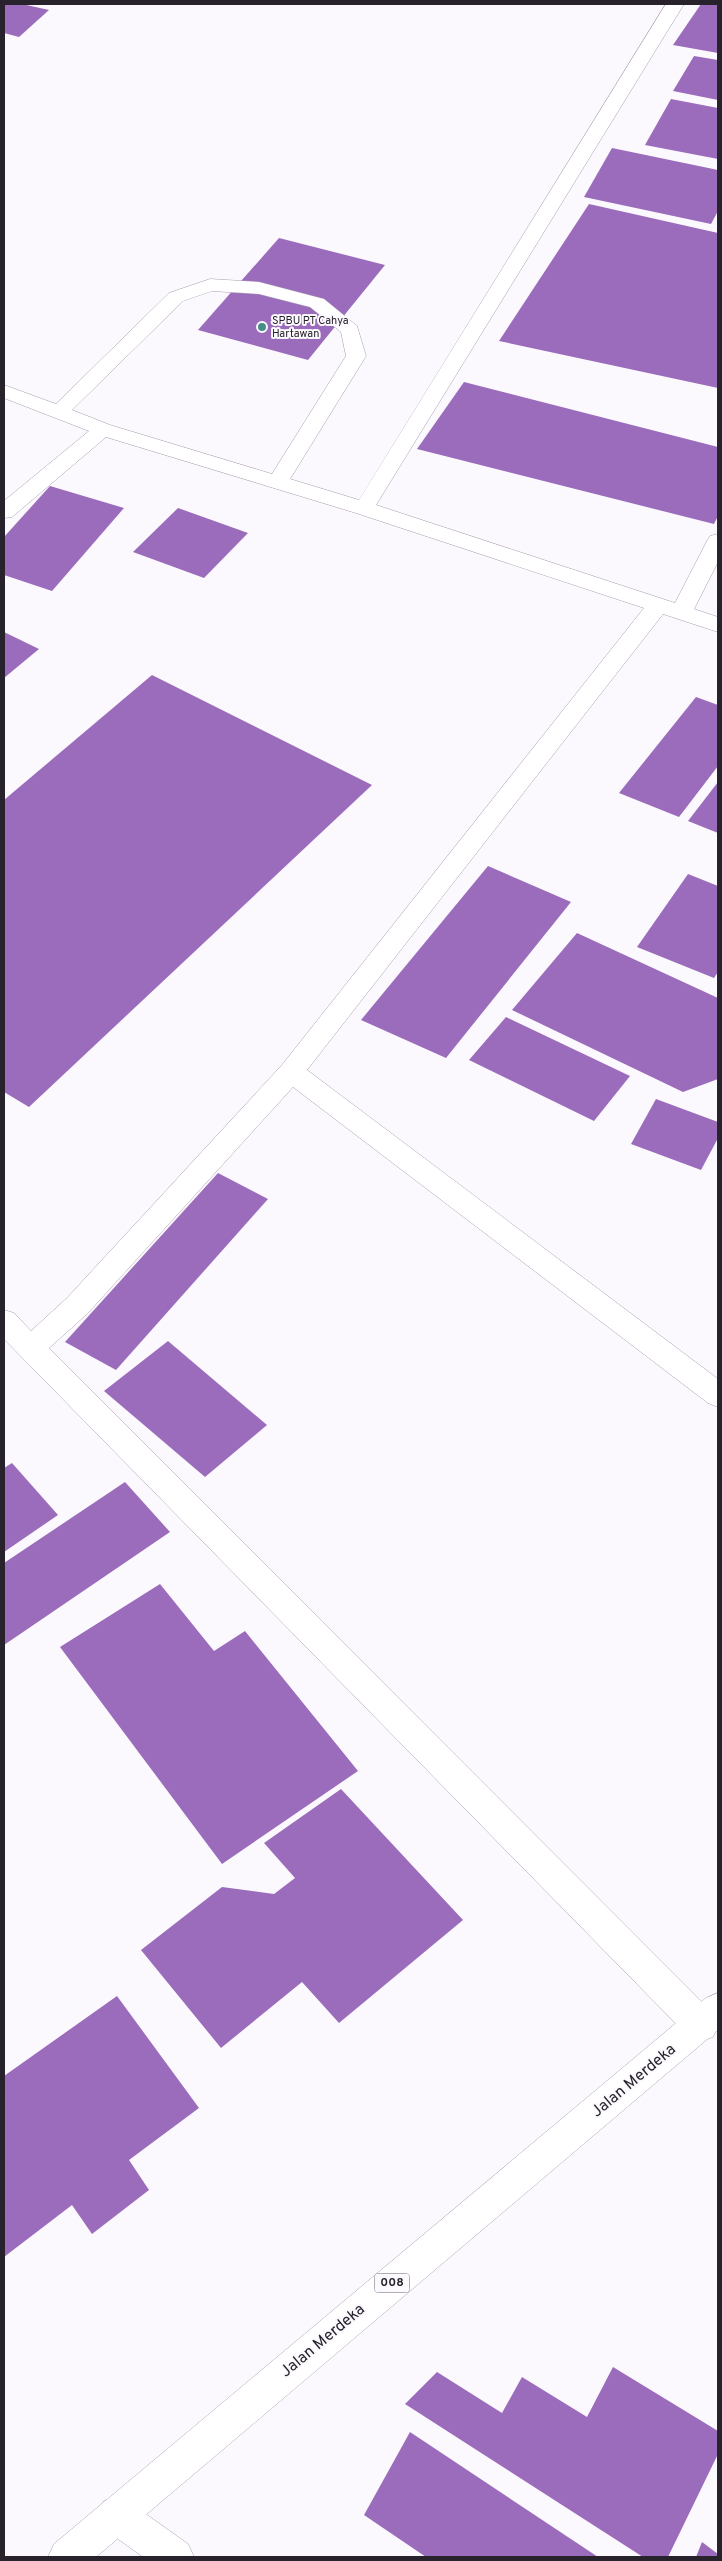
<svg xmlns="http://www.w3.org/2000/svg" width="722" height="2561" viewBox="0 0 722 2561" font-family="Overpass,sans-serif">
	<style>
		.building { fill: #9c6cbc }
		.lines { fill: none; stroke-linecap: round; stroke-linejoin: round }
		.minor-casing { stroke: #a89cb1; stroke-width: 1 }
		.major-casing { stroke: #a89cb1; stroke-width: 1 }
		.minor { fill: #fff; fill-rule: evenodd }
		.major { fill: #fff; fill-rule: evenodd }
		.poi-dot { fill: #478e89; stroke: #fbf9fd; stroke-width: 2 }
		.labels { text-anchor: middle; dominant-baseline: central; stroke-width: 4; stroke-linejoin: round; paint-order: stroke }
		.far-poi-label { font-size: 11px; fill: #27222b; stroke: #fbf9fd; text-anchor: start }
		.shield { fill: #fbf9fd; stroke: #67626a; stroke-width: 1 }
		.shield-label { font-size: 12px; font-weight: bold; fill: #27222b }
		.near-street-label { font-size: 16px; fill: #27222b; stroke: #fbf9fd }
	</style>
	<rect width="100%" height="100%" fill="#fbf9fd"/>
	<g class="building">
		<path d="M4,4h18l27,6 -30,27 -15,-4z"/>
		<path d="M701,4h17v49l-45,-8z"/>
		<path d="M694,56l24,4v40l-45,-9z"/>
		<path d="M671,99l47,9v51l-73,-14z"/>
		<path d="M612,148l106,22v41l-7,13 -127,-27z"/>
		<path d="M589,204l129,29v155l-219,-47z"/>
		<path d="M279,238l106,27 -77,95 -110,-30z"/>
		<path d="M464,382l254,65v69l-4,8 -297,-75z"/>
		<path d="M50,486l74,22 -72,83 -48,-16v-38z"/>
		<path d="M178,508l70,25 -44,45 -71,-26z"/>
		<path d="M4,632l35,17 -35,29z"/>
		<path d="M152,675l220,110 -343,322 -25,-15v-292z"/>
		<path d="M696,697l22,8v61l-39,51 -60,-24z"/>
		<path d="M718,782v51l-30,-12z"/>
		<path d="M488,866l83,36 -125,156 -85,-38z"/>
		<path d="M688,874l30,12v86l-4,6 -77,-31z"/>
		<path d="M577,933l141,65v81l-35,13 -171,-82z"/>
		<path d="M506,1017l124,59 -36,45 -125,-61z"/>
		<path d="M656,1099l62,23v16l-17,32 -70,-26z"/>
		<path d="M218,1173l50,26 -152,171 -51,-28z"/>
		<path d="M168,1341l99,84 -62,52 -101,-86z"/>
		<path d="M12,1463l46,52 -54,37v-84z"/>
		<path d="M125,1482l45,50 -166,113v-82z"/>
		<path d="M160,1584l54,67 31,-20 113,140 -136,93 -162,-217z"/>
		<path d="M341,1789l122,131 -124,103 -37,-41 -81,66 -80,-98 81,-63 52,7 21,-16 -31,-35z"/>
		<path d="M117,1996l82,112 -70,52 20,30 -57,44 -20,-29 -68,52v-181z"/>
		<path d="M613,2367l105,64v23l-50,103h-25l-238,-153 32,-32 65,41 20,-36 65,40z"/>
		<path d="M410,2432l188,125h-172l-62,-42z"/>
		<path d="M702,2542l16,12v3h-22z"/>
	</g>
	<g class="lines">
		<defs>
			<g id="minor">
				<path d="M666,4h18l-308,501 299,98 32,-62 3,-5 8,-2v28l-24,47 24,8v15l-55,-18 -356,456 411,309v28l-10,-4 -415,-316 -206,227 -38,34 664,665 5,12 -5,12 -12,4 -12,-4 -685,-698v-29l10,3 17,18 36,-33 215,-233 362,-457 -288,-95 -250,-76 -94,80 -8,1v-17l85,-70 -85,-33v-13l52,19 113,-111 41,-14 49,3 65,17 33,27 9,30 -76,123 69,21zM212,291l47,3 51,13 31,25 5,24 -74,118 -162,-49 -38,-15 111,-109z"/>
				<path d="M116,2496l13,6 59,42 6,13h-51l-40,-29 -6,-13 6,-13z"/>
			</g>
			<path id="major" d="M718,1993v37l-622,527h-48l6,-13 652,-546z"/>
		</defs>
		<use href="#minor" class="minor-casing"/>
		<use href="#major" class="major-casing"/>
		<use href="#minor" class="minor"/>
		<use href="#major" class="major"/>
	</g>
	<circle class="poi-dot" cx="262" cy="327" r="5"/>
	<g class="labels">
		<g class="far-poi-label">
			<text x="272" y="321">SPBU PT Cahya<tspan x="272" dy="13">Hartawan</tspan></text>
		</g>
		<rect class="shield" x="374.5" y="2273.5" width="35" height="19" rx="4"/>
		<g class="shield-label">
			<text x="392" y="2283">008</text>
		</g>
		<g class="near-street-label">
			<text transform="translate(634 2081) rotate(-40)">Jalan Merdeka</text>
			<text transform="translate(323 2341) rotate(-40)">Jalan Merdeka</text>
		</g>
	</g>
	<rect width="722" height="2561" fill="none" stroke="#27222b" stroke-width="10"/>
</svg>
